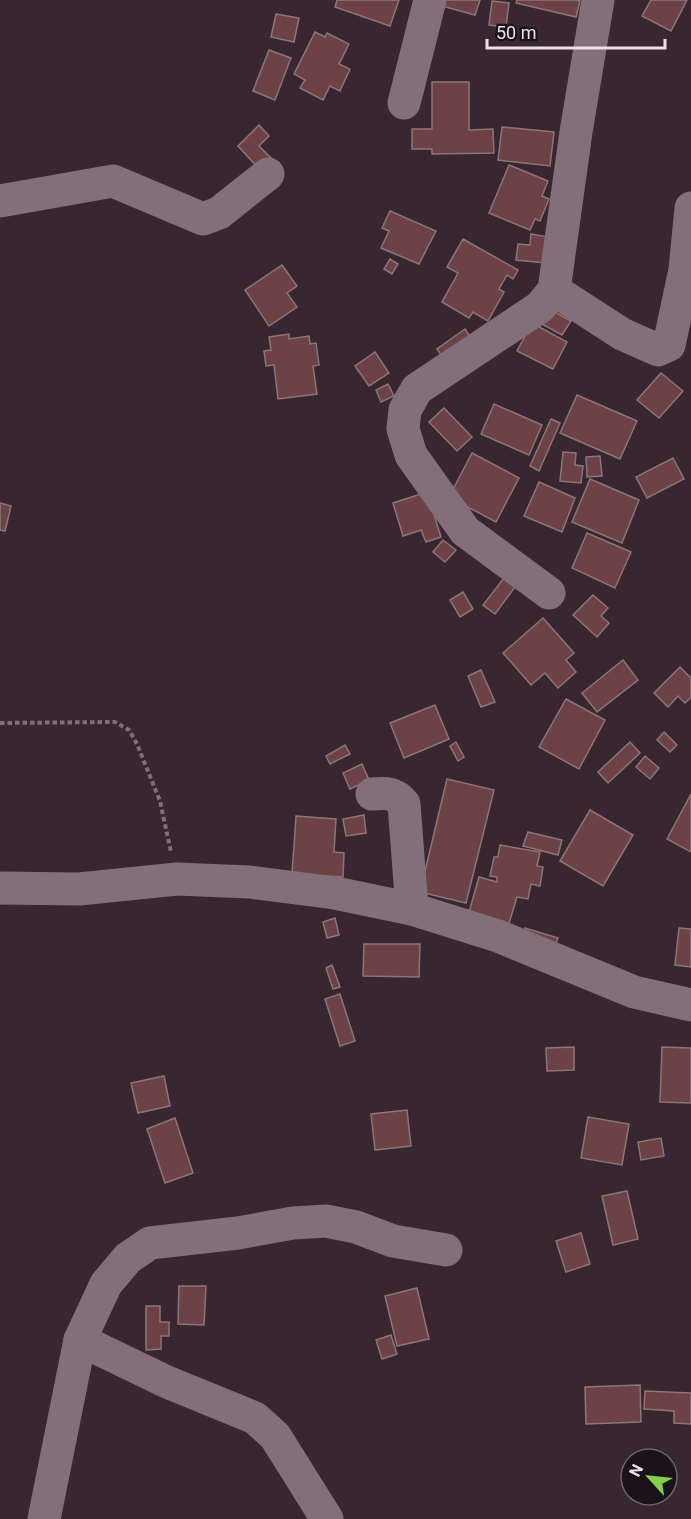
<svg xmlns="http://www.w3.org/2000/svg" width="691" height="1519" viewBox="0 0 691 1519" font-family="Roboto,sans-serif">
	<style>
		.building { fill: #6c4246; stroke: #8c7577; stroke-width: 1.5 }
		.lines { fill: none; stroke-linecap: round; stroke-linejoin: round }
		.path { stroke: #7f7078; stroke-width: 4; stroke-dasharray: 4.5 3; stroke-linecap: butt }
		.minor { stroke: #836f7a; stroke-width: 33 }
	</style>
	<rect width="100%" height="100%" fill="#382731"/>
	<g class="building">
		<path d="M337,0h62l-9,26 -55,-19z"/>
		<path d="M443,0h37l-5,15 -33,-9z"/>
		<path d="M517,0h60l3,1 -4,16 -60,-14z"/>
		<path d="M651,0h36l-16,31 -29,-15z"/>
		<path d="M492,1l17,2 -3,24 -17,-2z"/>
		<path d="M276,14l23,4 -5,24 -23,-5z"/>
		<path d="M315,32l10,5 2,-4 22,11 -10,20 11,5 -10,22 -10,-5 -7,14 -23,-12 5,-8 -11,-6z"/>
		<path d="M269,50l22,8 -16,42 -22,-9z"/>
		<path d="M432,82h37v48l24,-1 1,24 -62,1v-5h-20v-20h20z"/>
		<path d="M259,125l10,11 -10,10 14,14 -12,11 -23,-25z"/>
		<path d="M502,127l52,5 -4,34 -52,-6z"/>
		<path d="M509,165l39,16 -6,15 7,3 -9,22 -5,-2 -5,11 -41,-17z"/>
		<path d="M390,211l46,20 -17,33 -38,-16 8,-17 -7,-3z"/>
		<path d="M531,234l17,3 -3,26 -29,-3 2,-16 12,1z"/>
		<path d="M463,239l55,31 -5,9 -6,-4 -8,14 5,3 -16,29 -15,-9 -4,6 -27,-16 16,-29 -11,-6z"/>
		<path d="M390,259l8,5 -6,10 -8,-5z"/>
		<path d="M282,265l15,21 -10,7 10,14 -28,19 -24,-36z"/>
		<path d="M548,308l23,13 -9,14 -22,-12z"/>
		<path d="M532,323l35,19 -14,27 -36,-18z"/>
		<path d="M465,329l6,9 -27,21 -7,-10z"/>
		<path d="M289,334v5l20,-3 1,8 6,-1 3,22 -6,1 4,28 -39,5 -4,-34 -8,1 -2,-15 7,-1 -2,-13z"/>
		<path d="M375,352l14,21 -20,13 -14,-20z"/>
		<path d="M661,373l22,18 -24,27 -22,-18z"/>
		<path d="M388,384l6,12 -13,6 -5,-12z"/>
		<path d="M577,395l60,26 -17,38 -60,-26z"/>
		<path d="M494,404l48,21 -13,30 -48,-21z"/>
		<path d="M444,408l28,29 -15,14 -28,-29z"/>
		<path d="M551,419l9,4 -21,48 -9,-5z"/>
		<path d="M563,452l13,1 -1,12 8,1 -2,17 -21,-2z"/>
		<path d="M472,453l47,25 -23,44 -47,-25z"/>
		<path d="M600,456l2,20 -15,1 -1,-20z"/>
		<path d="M673,458l11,21 -37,19 -11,-21z"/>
		<path d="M590,479l49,21 -17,43 -50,-21z"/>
		<path d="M539,482l36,16 -13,34 -38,-16z"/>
		<path d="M427,492l14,45 -15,5 -5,-12 -18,6 -10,-33z"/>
		<path d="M0,503l11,3 -6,25 -5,-1z"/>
		<path d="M587,533l44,19 -16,36 -43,-20z"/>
		<path d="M443,540l13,10 -11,12 -12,-10z"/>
		<path d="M504,578l11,9 -20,27 -12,-9z"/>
		<path d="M463,592l10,17 -13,8 -10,-17z"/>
		<path d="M593,595l15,13 -7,8 8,7 -12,14 -24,-22z"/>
		<path d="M543,618l31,35 -8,7 10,12 -18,16 -13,-15 -14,12 -28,-32z"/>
		<path d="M623,660l15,20 -41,32 -15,-19z"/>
		<path d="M680,667l11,11v19l-6,6 -7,-7 -10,11 -14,-14z"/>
		<path d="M481,670l14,32 -14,5 -13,-31z"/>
		<path d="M566,699l39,21 -26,49 -40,-22z"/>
		<path d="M435,705l14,34 -45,19 -14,-35z"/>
		<path d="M664,732l13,13 -7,7 -13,-12z"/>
		<path d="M456,742l8,15 -6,4 -8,-15z"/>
		<path d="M630,742l10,11 -32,30 -10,-11z"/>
		<path d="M345,745l5,9 -20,10 -4,-8z"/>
		<path d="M645,756l14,12 -9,11 -14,-12z"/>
		<path d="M362,764l7,16 -19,9 -7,-16z"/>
		<path d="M447,779l47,11 -28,113 -46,-11z"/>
		<path d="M691,794v58l-24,-13z"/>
		<path d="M590,810l43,25 -30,51 -43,-25z"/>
		<path d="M364,815l2,18 -20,3 -3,-17z"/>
		<path d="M296,816l40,3 -2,33 10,1 -1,24 -51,-3z"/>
		<path d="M528,832l34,8 -4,15 -35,-9z"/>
		<path d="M500,845l40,7 -3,14 6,1 -3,19 -9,-2 -3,15 -11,-2 -10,33 -40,-11 12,-42 18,5v-5l-7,-1 4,-19h4z"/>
		<path d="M335,918l4,17 -12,3 -4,-16z"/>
		<path d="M525,928l33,10 -4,11 -32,-11z"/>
		<path d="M679,928l12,1v38l-16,-2z"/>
		<path d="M364,944h56l-1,33 -56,-1z"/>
		<path d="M332,965l8,22 -7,2 -7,-21z"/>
		<path d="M340,994l15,47 -15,5 -15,-47z"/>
		<path d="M574,1047v23l-27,1 -1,-23z"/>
		<path d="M662,1047l29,1v55l-31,-1z"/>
		<path d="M164,1076l6,30 -32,7 -7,-30z"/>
		<path d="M407,1110l4,36 -36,4 -4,-36z"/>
		<path d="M588,1117l41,7 -7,41 -41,-7z"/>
		<path d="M175,1118l18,55 -28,10 -18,-54z"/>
		<path d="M661,1138l3,18 -23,4 -3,-18z"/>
		<path d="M627,1191l11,48 -25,6 -11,-49z"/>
		<path d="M581,1233l9,31 -24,8 -10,-31z"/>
		<path d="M179,1286h27l-2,39 -26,-1z"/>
		<path d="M417,1288l12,51 -32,7 -12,-50z"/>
		<path d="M146,1306h14v16h9v14h-8v13l-15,1z"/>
		<path d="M391,1335l6,19 -15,5 -6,-19z"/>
		<path d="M640,1385l1,37 -55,2 -1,-37z"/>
		<path d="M645,1391l46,2v31l-17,-1v-12l-30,-2z"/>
	</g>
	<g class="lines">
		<path class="path" d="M0,723l115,-1 14,8 8,14 23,57 11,51"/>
		<g class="minor">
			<path d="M404,103l26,-103"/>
			<path d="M0,201l113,-20 90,38 16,-6 49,-39"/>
			<path d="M554,290l68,44 36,16 11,-5 16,-75 6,-62"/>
			<path d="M549,593l-84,-62 -54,-76 -8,-26 2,-19 12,-21 123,-82 14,-17 22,-158 22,-132"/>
			<path d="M372,794c14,-1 23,-2 32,10l8,105"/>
			<path d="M0,888l79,1 98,-10 72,3 86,11 77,16 86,27 136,56 57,13"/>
			<path d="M80,1340l87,42 88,36 20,18 52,83"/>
			<path d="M44,1519l36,-179 26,-56 22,-26 22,-15 88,-10 55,-10 33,-2 30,6 37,14 53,9"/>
		</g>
	</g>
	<g transform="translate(649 1477) rotate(297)"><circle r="28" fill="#1a1317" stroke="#6e656a" stroke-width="1.5"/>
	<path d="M0-4.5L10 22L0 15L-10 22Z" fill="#84d04d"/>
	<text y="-9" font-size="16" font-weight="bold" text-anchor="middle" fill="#ece1e7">N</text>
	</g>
	<path d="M487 39v9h178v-9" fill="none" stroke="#ece1e7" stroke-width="3"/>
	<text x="496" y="39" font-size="18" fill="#ece1e7" stroke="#1a1317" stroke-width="4.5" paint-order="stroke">50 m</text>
</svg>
